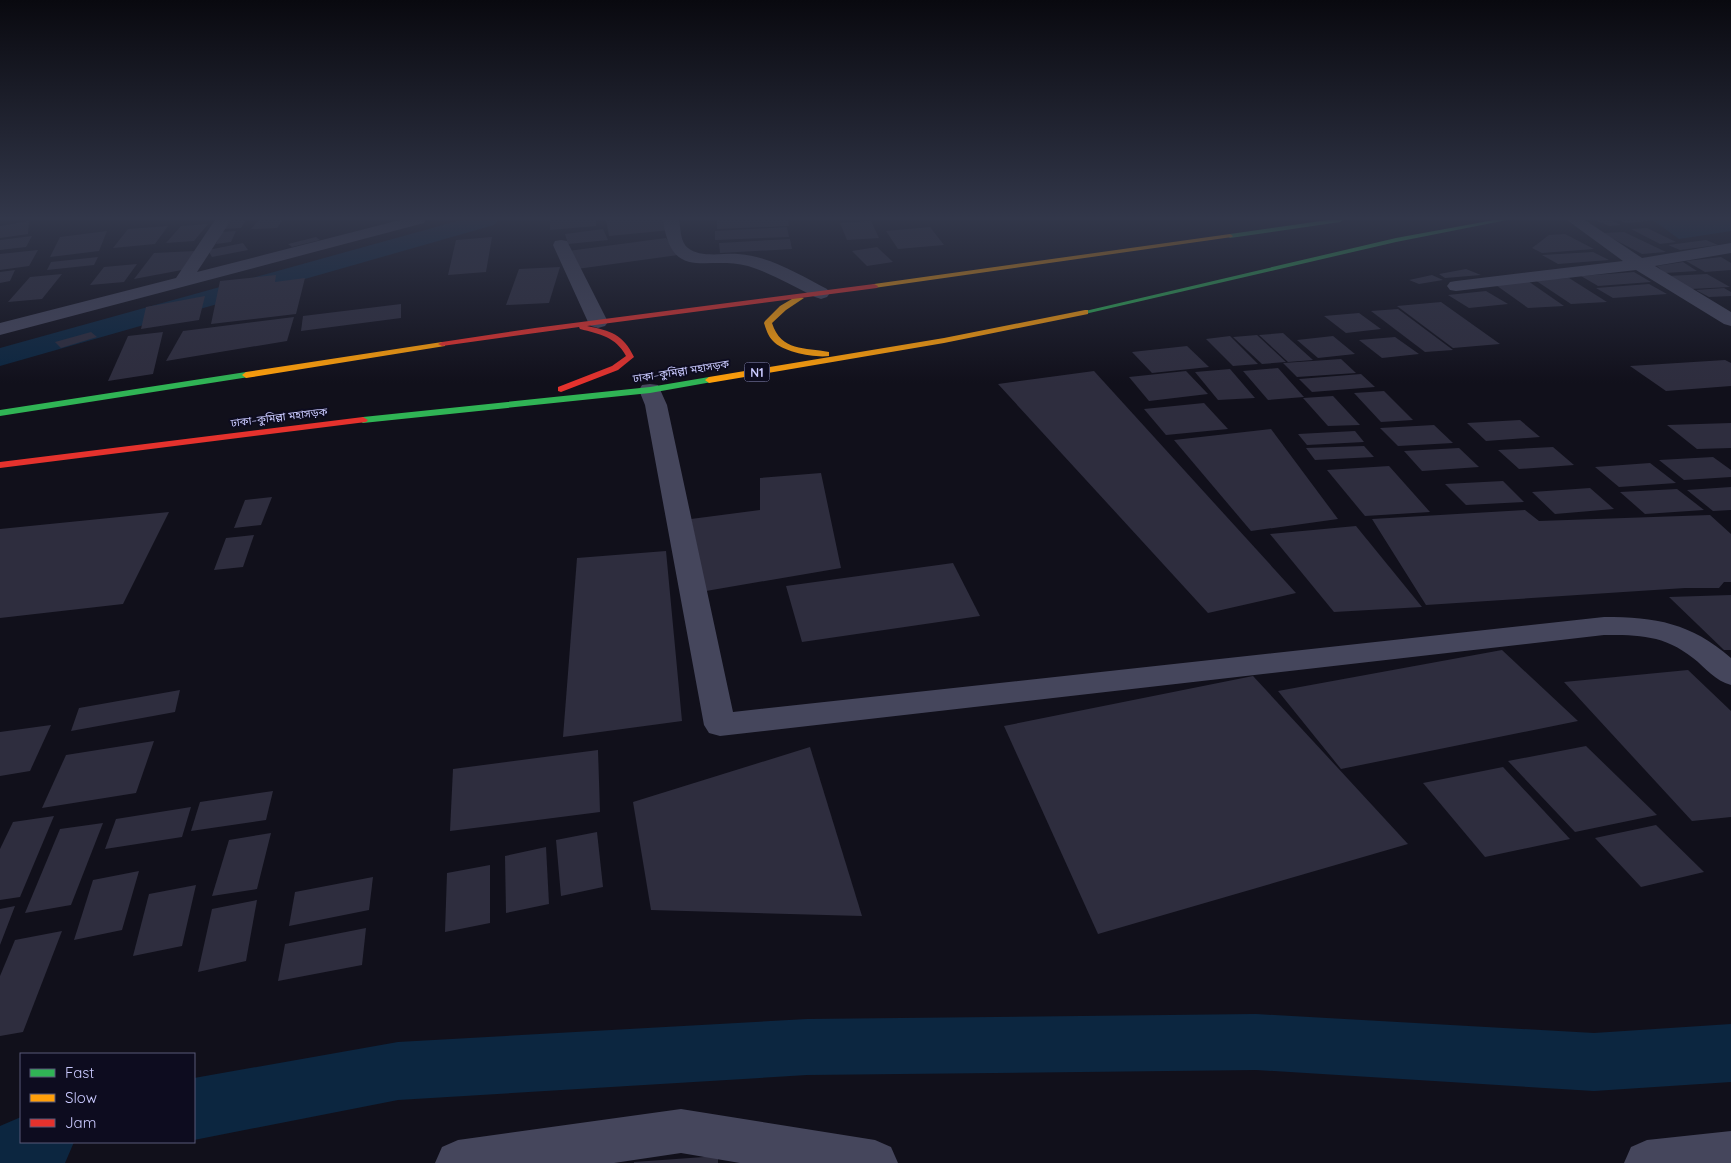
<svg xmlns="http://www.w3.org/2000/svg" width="1731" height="1163" viewBox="0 0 1731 1163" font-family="Quicksand,'Noto Sans Bengali',sans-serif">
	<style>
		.water { fill: #0c2640 }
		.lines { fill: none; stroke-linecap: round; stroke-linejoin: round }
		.canal { fill: #0c2640; fill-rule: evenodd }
		.building { fill: #2e2d3e }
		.street { fill: #45465c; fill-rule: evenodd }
		.fast { fill: #30b455; fill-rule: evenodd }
		.slow { fill: #ff9f0a; fill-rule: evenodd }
		.jam { fill: #e5322d; fill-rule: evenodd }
		.labels { text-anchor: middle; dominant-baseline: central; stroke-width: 4; stroke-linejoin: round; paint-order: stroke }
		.far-street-label { font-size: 11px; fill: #cacaff; stroke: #0d0c1f }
		.shield { fill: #0d0c1f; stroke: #9191bc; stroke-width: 1 }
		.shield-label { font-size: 12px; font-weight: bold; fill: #cacaff }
	</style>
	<rect width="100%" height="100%" fill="#11101b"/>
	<path class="water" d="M1653,220h78v11l-52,8z"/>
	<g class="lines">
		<g class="canal">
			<path d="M461,220h37l-4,5 -494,141v-18z"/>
			<path d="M1256,1014l338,19 137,-9v58l-137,9 -338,-21 -449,5 -409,25 -204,40v-62l204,-36 409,-23z"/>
			<path d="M21,1117v25h53l-9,21h-65v-37z"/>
		</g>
	</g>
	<g class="building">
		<path d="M230,220h16l-5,8 -17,1z"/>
		<path d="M259,220h24l-6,8 -26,1z"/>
		<path d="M550,220h46v6l-46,4z"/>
		<path d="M606,220h62l3,10 -62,6z"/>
		<path d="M717,220h71l1,6 -72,3z"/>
		<path d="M1595,220h15l11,5 -12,1z"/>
		<path d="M1618,220h29v1l-21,2z"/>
		<path d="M29,221l-1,13 -28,4v-12z"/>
		<path d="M871,221l8,17 -32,2 -7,-17z"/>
		<path d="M208,224l-14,17 -28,2 15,-17z"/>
		<path d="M168,226l-13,18 -42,4 15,-19z"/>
		<path d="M787,227l2,10 -74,3v-9z"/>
		<path d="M930,227l14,18 -46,4 -12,-18z"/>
		<path d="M1647,228l29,14 -16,2 -29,-15z"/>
		<path d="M603,229l5,11 -40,4 -3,-10z"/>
		<path d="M107,231l-8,20 -49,6 10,-20z"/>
		<path d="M236,231l-5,11 -15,2 5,-12z"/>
		<path d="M1624,232l42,20 -24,2 -40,-21z"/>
		<path d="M1565,234l29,15 -52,4 -10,-5 17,-13z"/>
		<path d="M32,236l-6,11 -26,3v-10z"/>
		<path d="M316,237l4,3 -28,7 -4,-3z"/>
		<path d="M492,237l-6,35 -38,3 8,-35z"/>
		<path d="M666,238l12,17 -101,14 -9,-18z"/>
		<path d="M790,239l2,10 -72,4 -1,-10z"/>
		<path d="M1706,240l12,5 -38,5 -12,-5z"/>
		<path d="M243,243l5,7 -36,7 -4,-7z"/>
		<path d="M877,247l16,15 -26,4 -15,-15z"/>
		<path d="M38,250l-9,16 -29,4v-16z"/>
		<path d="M195,251l-13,19 -48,9 20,-26z"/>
		<path d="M1593,252l16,8 -51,4 -16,-9z"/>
		<path d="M98,257l-4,8 -47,5 4,-8z"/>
		<path d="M1721,257l10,6v7l-26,2 -19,-11z"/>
		<path d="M1683,262l14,9 -32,2 -8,-7z"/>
		<path d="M137,264l-13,18 -34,3 14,-18z"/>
		<path d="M560,267l-11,36 -43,2 13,-36z"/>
		<path d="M1466,269l15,6 -36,3 -6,-4z"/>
		<path d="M15,270l-5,11 -10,2v-11z"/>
		<path d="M1634,272l17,10 -53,4 -17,-10z"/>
		<path d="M62,274l-20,25 -34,3 22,-25z"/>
		<path d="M1707,274l23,13 -39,2 -23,-13z"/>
		<path d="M276,275l-1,7 30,-4 -9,36 -85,10 9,-43z"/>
		<path d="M1432,275l11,5 -24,4 -10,-4z"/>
		<path d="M1569,278l38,24 -36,2 -36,-24z"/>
		<path d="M1528,281l36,25 -36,2 -35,-25z"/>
		<path d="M1649,284l18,10 -54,4 -17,-10z"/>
		<path d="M1724,288l7,4v4l-22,1 -13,-7z"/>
		<path d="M1486,291l22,13 -39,4 -21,-13z"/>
		<path d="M205,296l-6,24 -58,9 5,-22z"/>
		<path d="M1441,302l59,42 -47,4 -56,-42z"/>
		<path d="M401,304v14l-100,13 2,-15z"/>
		<path d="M1398,309l55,41 -28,2 -54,-41z"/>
		<path d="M1359,313l22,16 -35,4 -22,-17z"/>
		<path d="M294,317l-7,24 -121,20 17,-30z"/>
		<path d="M91,332l6,5 -36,11 -6,-6z"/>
		<path d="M163,332l-10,42 -45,7 20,-45z"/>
		<path d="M1283,333l30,27 -25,2 -29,-27z"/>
		<path d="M1257,335l29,27 -24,2 -29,-27z"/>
		<path d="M1230,336l28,28 -25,2 -27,-27z"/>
		<path d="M1333,336l22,18 -37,4 -21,-18z"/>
		<path d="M1395,337l24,17 -37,4 -23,-18z"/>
		<path d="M1187,346l22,21 -57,6 -20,-21z"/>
		<path d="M1341,359l15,14 -59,4 -14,-14z"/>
		<path d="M1725,360l6,3v23l-65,5 -36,-25z"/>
		<path d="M1278,368l26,29 -36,3 -25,-29z"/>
		<path d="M1230,369l25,29 -37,2 -23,-28z"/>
		<path d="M1094,371l202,222 -88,20 -210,-229z"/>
		<path d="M1186,371l22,23 -59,7 -20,-24z"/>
		<path d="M1361,374l14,13 -63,5 -13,-13z"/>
		<path d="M1384,391l29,29 -32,2 -27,-29z"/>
		<path d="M1333,396l27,29 -32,1 -25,-28z"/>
		<path d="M1204,403l24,26 -62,6 -22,-26z"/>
		<path d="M1520,420l20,17 -54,4 -19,-18z"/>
		<path d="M1731,423v25l-34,1 -30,-24z"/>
		<path d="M1434,425l19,18 -55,3 -18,-18z"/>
		<path d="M1271,429l67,90 -87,12 -77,-91z"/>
		<path d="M1355,431l9,11 -57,3 -9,-11z"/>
		<path d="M1364,446l10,11 -59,3 -9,-12z"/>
		<path d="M1553,447l21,18 -55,4 -21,-19z"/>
		<path d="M1459,448l20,19 -57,4 -18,-20z"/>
		<path d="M1713,457l18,13v7l-47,3 -25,-20z"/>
		<path d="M1650,463l26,20 -57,4 -24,-20z"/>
		<path d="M1389,466l41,46 -65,4 -38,-46z"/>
		<path d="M821,473l20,95 -135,23 -15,-72 69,-9v-32z"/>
		<path d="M1503,481l21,21 -58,3 -21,-21z"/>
		<path d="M1731,487v23l-18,1 -26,-21z"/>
		<path d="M1590,488l24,21 -59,5 -23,-22z"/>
		<path d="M1677,489l27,21 -59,4 -25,-22z"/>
		<path d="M272,497l-11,28 -27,3 11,-28z"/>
		<path d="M1525,510l14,11 171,-6 21,19v48h-7l-5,6h-34l-259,17 -54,-86z"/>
		<path d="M169,512l-46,92 -123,14v-89z"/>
		<path d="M1356,526l66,81 -88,5 -64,-78z"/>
		<path d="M254,535l-11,32 -29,3 12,-32z"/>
		<path d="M666,551l16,170 -119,16 14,-179z"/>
		<path d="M953,563l27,53 -178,26 -16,-56z"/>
		<path d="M1731,595v55h-7l-55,-53z"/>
		<path d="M1502,650l76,71 -237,48 -63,-78z"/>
		<path d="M1688,670l43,41v106l-39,4 -128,-139z"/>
		<path d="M1253,676l155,168 -310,90 -94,-208z"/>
		<path d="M180,690l-5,22 -104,19 8,-23z"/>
		<path d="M51,725l-21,46 -30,5v-44z"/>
		<path d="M154,741l-18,52 -94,15 24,-53z"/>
		<path d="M1586,746l71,69 -82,17 -67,-71z"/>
		<path d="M810,747l52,169 -211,-6 -18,-108z"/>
		<path d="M598,750l2,62 -150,19 3,-62z"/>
		<path d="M1503,767l67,72 -85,18 -62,-74z"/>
		<path d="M273,791l-7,29 -75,11 9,-29z"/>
		<path d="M191,807l-9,30 -77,12 11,-30z"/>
		<path d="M54,816l-34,81 -20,3v-51l13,-27z"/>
		<path d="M103,823l-32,82 -46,8 35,-84z"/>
		<path d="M1656,825l48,47 -63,15 -46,-49z"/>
		<path d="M597,832l6,55 -42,9 -5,-56z"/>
		<path d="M271,833l-14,56 -45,7 17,-56z"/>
		<path d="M546,847l3,57 -43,9 -1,-57z"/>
		<path d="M490,865v58l-45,9 2,-59z"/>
		<path d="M139,871l-17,59 -48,10 19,-60z"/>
		<path d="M373,877l-4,33 -80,16 6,-34z"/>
		<path d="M196,885l-14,61 -49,10 16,-62z"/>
		<path d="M257,900l-11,61 -48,11 14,-63z"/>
		<path d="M15,906l-15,39v-36z"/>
		<path d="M366,928l-4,37 -84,16 7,-37z"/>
		<path d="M62,931l-39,101 -23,4v-60l15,-36z"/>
		<path d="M718,1156v7h-84v-1z"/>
	</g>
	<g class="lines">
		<g class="street">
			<path d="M215,220h16l-34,52 203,-52h26l-2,3 -424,112v-12l176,-45z"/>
			<path d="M663,220h16c2,9 1,22 9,28 12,10 35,5 50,6 32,2 62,21 89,35l3,4 -3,4 -6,2 -6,-2c-22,-11 -44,-24 -67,-31 -43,-11 -76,17 -85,-46z"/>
			<path d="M1567,220h18l57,38 89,-15v10l-76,13 76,46v14l-7,-2 -88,-54 -180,21 -6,-1 -3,-4 3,-4 6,-1 167,-20z"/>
			<path d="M561,240l6,1 2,4 39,77 -3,4 -7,2 -7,-2 -3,-4 -35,-77 2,-4z"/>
			<path d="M650,384l8,1 9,20 66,307 871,-95c52,0 87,6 127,41v27c-16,-4 -25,-17 -38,-27 -29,-23 -54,-23 -89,-23l-884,101 -11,-3 -5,-8 -59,-320 -6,-15 3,-5z"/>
			<path d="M681,1109l194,31 16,7 7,16h-158l-59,-10 -67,10h-179l7,-16 16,-7z"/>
			<path d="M1731,1131v32h-107l7,-16 16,-7z"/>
		</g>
		<g class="fast">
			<path d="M1328,220h15l-3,2 -110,16 -3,-2 3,-2z"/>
			<path d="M1494,220h13l-111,22 -311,72 -4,-2 315,-74z"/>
			<path d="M246,372l4,3 -1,2 -249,39v-6z"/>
			<path d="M709,377l3,1v4l-62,11 -287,30 -5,-3 5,-3 287,-30z"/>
		</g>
		<g class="slow">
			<path d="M1230,234l3,2 -1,1 -358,51 -4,-2 4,-2z"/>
			<path d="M797,296l7,2 -18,12 -14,13c9,29 33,24 57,29v4c-15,2 -46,-4 -56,-15 -5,-5 -7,-12 -9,-18l1,-2 15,-15z"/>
			<path d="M1085,310h3v4l-144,29 -235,40 -4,-3 4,-3 235,-39z"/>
			<path d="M442,342h3v4l-199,32 -4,-3 4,-3z"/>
		</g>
		<g class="jam">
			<path d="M874,284l4,2 -1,2 -290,38c24,5 36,8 47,31l-16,13 -57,22 -3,-1v-4l54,-21 14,-10c-10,-19 -26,-22 -46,-27l-1,-2 -137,19 -4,-2 4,-2 93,-14z"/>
			<path d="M363,417l5,3 -2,2 -366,46v-6z"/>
		</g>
	</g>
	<linearGradient id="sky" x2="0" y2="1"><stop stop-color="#09090f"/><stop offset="0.57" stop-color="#32374a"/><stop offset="1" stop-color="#32374a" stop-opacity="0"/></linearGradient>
	<rect width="1731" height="383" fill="url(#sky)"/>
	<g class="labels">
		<g class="far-street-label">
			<text transform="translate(681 371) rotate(-9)">ঢাকা–কুমিল্লা মহাসড়ক</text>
			<text transform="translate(279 417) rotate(-7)">ঢাকা–কুমিল্লা মহাসড়ক</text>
		</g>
		<rect class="shield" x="744.5" y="362.5" width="25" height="19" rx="4"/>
		<g class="shield-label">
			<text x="757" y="372">N1</text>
		</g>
	</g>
	<rect x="20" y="1053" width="175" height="90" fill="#0d0c1f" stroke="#595879"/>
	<rect x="30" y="1069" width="25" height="8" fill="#30b455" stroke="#595879"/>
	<text x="65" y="1078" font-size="15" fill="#cacaff">Fast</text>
	<rect x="30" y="1094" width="25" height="8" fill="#ff9f0a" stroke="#595879"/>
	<text x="65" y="1103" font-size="15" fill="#cacaff">Slow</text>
	<rect x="30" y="1119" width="25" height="8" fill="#e5322d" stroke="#595879"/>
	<text x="65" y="1128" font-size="15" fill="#cacaff">Jam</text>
</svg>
